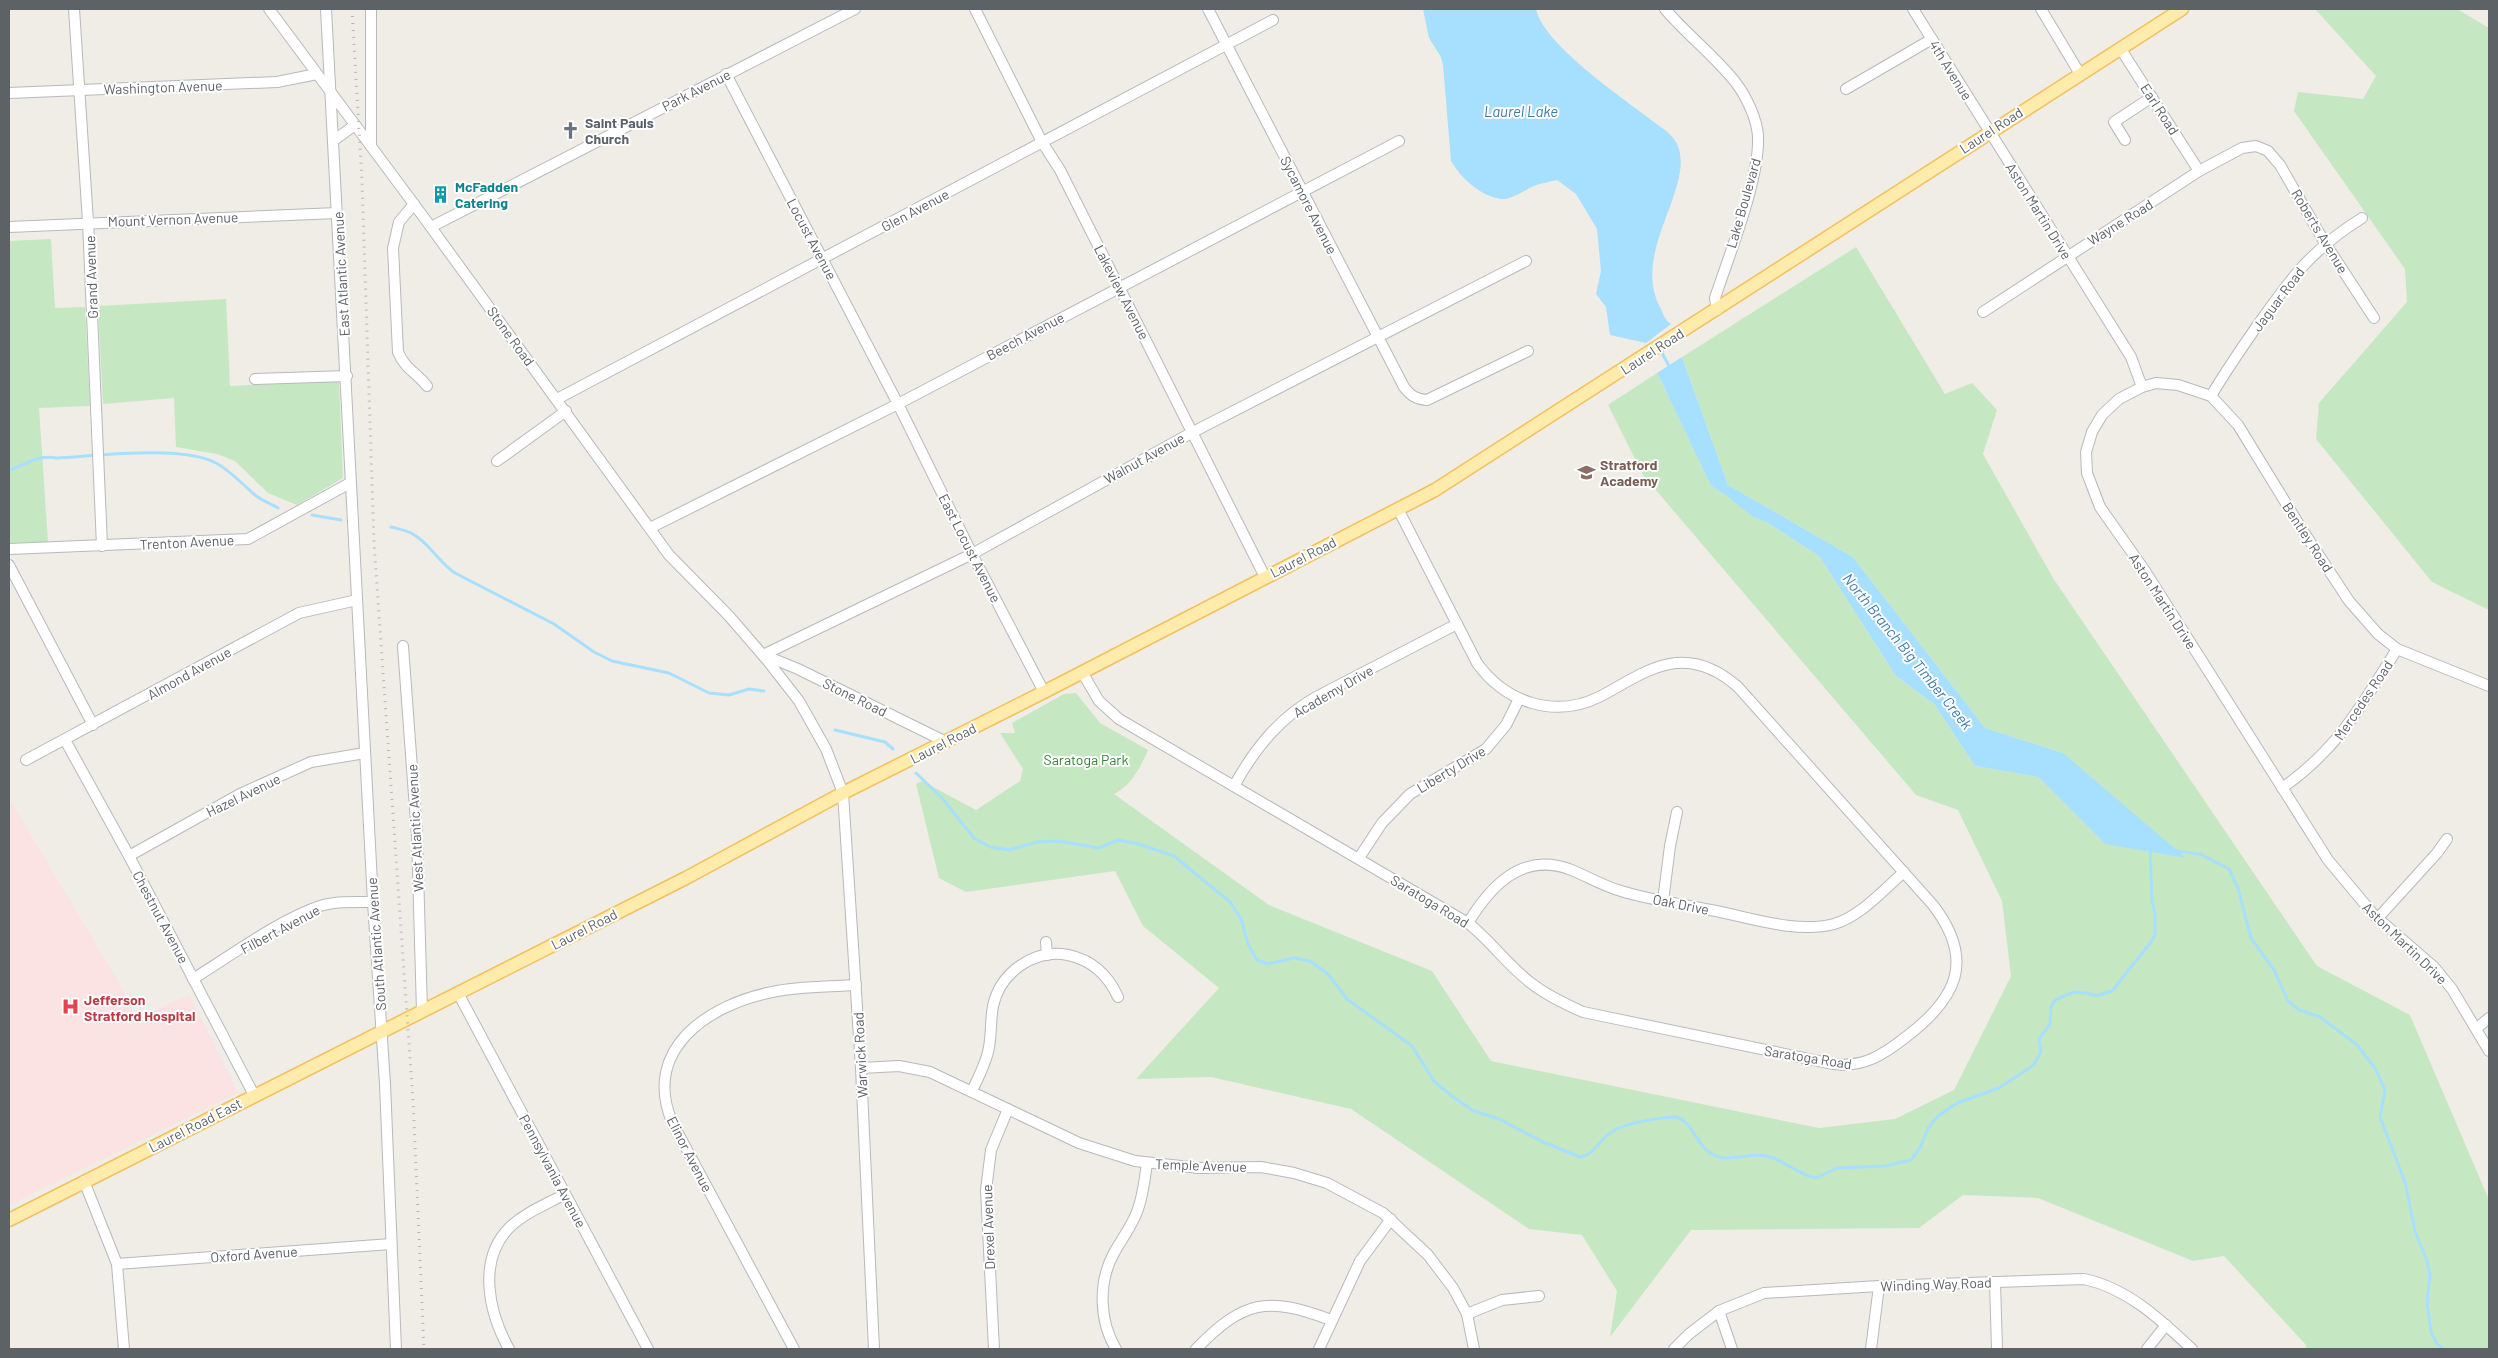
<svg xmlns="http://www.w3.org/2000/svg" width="2498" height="1358" viewBox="0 0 2498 1358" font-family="Barlow,sans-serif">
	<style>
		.medical { fill: #fce3e3 }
		.green { fill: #c5e8c2 }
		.water { fill: #a7dfff }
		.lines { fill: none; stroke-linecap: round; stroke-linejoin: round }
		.stream { stroke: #a7dfff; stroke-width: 3 }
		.minor-casing { stroke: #b6b9bd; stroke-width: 12 }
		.major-casing { stroke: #f5bf5a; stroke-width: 15 }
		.minor { stroke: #fff; stroke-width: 10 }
		.major { stroke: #ffecac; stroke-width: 12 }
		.rail { stroke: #b4b5b6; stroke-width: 3; stroke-dasharray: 1 6; stroke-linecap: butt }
		.labels { text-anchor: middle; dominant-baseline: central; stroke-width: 4; stroke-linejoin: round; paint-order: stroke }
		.street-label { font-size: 14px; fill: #5d6267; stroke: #fff }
		.worship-label { font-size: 14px; font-weight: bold; fill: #5b616d; stroke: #fff; text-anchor: start }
		.culture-label { font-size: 14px; font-weight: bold; fill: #0d838f; stroke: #fff; text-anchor: start }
		.education-label { font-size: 14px; font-weight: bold; fill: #785e54; stroke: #fff; text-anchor: start }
		.park-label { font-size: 14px; fill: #338231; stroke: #fff }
		.health-label { font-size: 14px; font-weight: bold; fill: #be3a42; stroke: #fff; text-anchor: start }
		.water-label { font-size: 15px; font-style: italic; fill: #3d7aac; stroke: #fff }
	</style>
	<rect width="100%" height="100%" fill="#f0ede6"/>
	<path class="medical" d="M9,798l110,185 18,36 52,-25 49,99 -229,112z"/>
	<g class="green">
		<path d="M2315,9h142l32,19v582l-57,-28 -116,-143 3,-36 88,-101 -2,-33 -111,-158 4,-19 65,7 13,-23z"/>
		<path d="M51,239l4,69 30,-1 5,99 -51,2 9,134 -39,1v-302z"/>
		<path d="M1856,247l89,147 27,-11 25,27 -14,44 70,124 264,388 93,49 79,185v149h-183v-4l-82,-89 -31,5 -155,-63 -75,-3 -44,33 -228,2 -81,107 7,-46 -35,-56 -53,-6 -178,-120 -140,-32 -75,2 83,-91 -76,-62 -28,-55 -149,21 -27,-14 -23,-94 6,-3 54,29 44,-29 3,-12 -23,-36h15l-3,-10 52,-29 12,-1 24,30 48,27c-8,19 -17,35 -34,44l155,111 163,66 59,90 328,67 76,-9 59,-29 57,-114 -9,-75 -44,-91 -42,-15 -273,-320 -35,-70 49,-32 54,113 108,70 77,120 38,28 41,62 63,11 67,67 -42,-91 -78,-25 -132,-171 -125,-72 -46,-128z"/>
		<path d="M226,299l4,87 109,-5 4,97 -46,27 -29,-12 -33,-32 -18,-7 -41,-7 -2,-49 -71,6 -5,-98z"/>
	</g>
	<g class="water">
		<path d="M1423,9h113c7,34 81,85 110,107 10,9 25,15 31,28 20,42 -48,109 -16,165 3,7 4,11 10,15l-25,19 -36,-8 -4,-28 -10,-13 5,-23 -4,-42 -21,-35 -19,-14c-7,2 -16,3 -23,6 -10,4 -22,14 -33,13 -21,-3 -40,-21 -50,-38l-8,-96 -2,-8 -12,-19z"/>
		<path d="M1682,357l46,128 125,72 132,171 78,25 123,105 -81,-14 -67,-67 -63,-11 -41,-62 -38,-28 -77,-120 -108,-70 -54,-113z"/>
	</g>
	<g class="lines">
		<g class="stream">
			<path d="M1660,349l10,19"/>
			<path d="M9,470c17,-5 29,-16 47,-12 41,-2 125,-13 160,5 15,8 26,21 39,32 6,5 16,9 23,13"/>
			<path d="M1733,499l20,16 12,5"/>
			<path d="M312,515l29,5"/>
			<path d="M391,527c7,2 14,3 20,6 18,9 27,29 44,40l99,51 40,28 18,9 57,12 40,20 20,2 20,-6 15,2"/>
			<path d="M835,730l50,12 8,7"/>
			<path d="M916,773l26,25 32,40 16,9 19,3 28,-8 21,-1 41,7 19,-8 21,4 35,12 56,46 11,17 7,25 9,16 11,4 26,-6 16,3 18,13 19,25 65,47 22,35 19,16 21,14 25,8 42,22 39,16c14,-1 21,-20 33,-26 13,-8 48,-14 64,-14 18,7 19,30 37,38 15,8 36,-3 53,1 18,4 31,19 49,22l21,-10 48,-2 26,-6 9,-12 8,-20 10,-12 19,-13 42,-15 35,-23 7,-13 -2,-13 11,-15 1,-17 4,-7 19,-8 12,1 10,3 16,-5 39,-49 4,-7v-20l-3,-15 -2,-52"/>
			<path d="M2176,851l24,3 29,15 9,19 13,50 23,32 14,31 11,9 21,7 24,18 13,10 18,23 10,22 -5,27 25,65 10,49 12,30 3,13 -3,29 4,29 6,12 7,5"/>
		</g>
		<defs>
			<g id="minor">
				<path d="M74,9l14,213 14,324"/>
				<path d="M269,9l156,210 244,336 60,61 38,44 32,41 27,48 17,44 18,275 13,281"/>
				<path d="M326,9l47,893 12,182 11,265"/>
				<path d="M975,9l67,133 18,28 205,407"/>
				<path d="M1208,9l196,378c7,9 12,12 23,13l101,-49"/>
				<path d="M1665,9c22,26 50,47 71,74 10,13 21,36 22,53 2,43 -29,119 -43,162l2,12"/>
				<path d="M1913,9l218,348 11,30"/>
				<path d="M2041,9l39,65"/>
				<path d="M2120,48l79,123"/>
				<path d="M726,74l172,330 74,150 72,138"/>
				<path d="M1846,89l86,-50"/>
				<path d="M9,93l268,-11 40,-8"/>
				<path d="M2125,140l-11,-18 38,-25"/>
				<path d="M333,141l22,-16"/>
				<path d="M371,146v-137"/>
				<path d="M414,204l-15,18 -6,26 5,104c7,17 18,20 29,34"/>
				<path d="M9,227l328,-14"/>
				<path d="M431,227l424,-218"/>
				<path d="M1983,312l216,-141 43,-23 14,-2 12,5 12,14 45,78 49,75"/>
				<path d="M255,379l92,-3"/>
				<path d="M2211,396c14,-24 30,-47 46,-70 33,-47 55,-77 105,-108"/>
				<path d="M557,399l716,-379"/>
				<path d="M497,461l69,-50"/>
				<path d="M650,528l248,-124 501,-263"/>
				<path d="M9,549l239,-10 102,-56"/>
				<path d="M9,565l84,160"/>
				<path d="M403,646l14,190 5,175"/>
				<path d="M763,655l209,-101 221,-122 333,-171"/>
				<path d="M764,655l34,14 148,73"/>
				<path d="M1082,672l17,29 20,18 349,204c23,18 40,43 63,60 15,12 34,21 52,29l250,52c30,4 50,-9 73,-27 50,-38 70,-76 27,-132l-195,-218c-17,-15 -39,-26 -62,-24 -28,3 -53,22 -77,34 -45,22 -94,5 -122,-34l-79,-154"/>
				<path d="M2489,686l-92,-37 -19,-15 -29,-33 -46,-70 -65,-106 -27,-29 -33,-11 -22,-2 -14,4 -23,12 -17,16 -10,17 -6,20 1,21 13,34 45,64 183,289 46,55 60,52 18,22 37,62"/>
				<path d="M65,740l64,116 125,239"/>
				<path d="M26,760l273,-147 58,-13"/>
				<path d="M1234,786c21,-38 46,-69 84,-90l139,-72"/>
				<path d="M2282,788c56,-39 80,-83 115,-139"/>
				<path d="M129,856l111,-62 71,-32 54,-9"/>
				<path d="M1359,858l23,-35 28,-29 76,-45 20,-24 13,-26"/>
				<path d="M1663,901l7,-55 7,-34"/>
				<path d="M2378,918l59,-65 10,-14"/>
				<path d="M1468,923c22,-36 53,-71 101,-54 18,7 34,17 52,22 29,9 60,13 90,19 38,7 84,24 123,14 27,-8 49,-34 70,-52"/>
				<path d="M1046,942l1,13"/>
				<path d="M193,979c37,-23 86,-59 127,-73 17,-5 35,-4 53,-4"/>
				<path d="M458,993l190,356"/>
				<path d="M2477,1028l12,-10"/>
				<path d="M861,1068l38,-2 31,6 149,71 56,18 64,7 62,-1 33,6 33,10 56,30 45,42 25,33 14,26 7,35"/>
				<path d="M972,1091c6,-13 13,-26 16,-39 4,-16 2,-31 5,-46 7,-33 41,-58 75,-51 24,5 40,20 50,42"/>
				<path d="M84,1181l33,83 7,85"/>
				<path d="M117,1264l274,-20"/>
				<path d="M1995,1282l2,67"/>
				<path d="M1719,1311l13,38"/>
				<path d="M1467,1314l35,-14 37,-4"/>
				<path d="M509,1349c-20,-36 -32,-88 0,-121 15,-15 38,-24 56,-34"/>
				<path d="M794,1349l-122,-227c-30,-73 36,-117 100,-130 27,-6 56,-5 84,-7"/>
				<path d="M994,1349l-8,-159 5,-40 17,-41"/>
				<path d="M1116,1349c-17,-28 -18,-67 -2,-96 8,-15 19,-28 24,-44 5,-14 7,-31 9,-46"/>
				<path d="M1196,1349c48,-49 71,-53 135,-29"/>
				<path d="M1319,1349l41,-88 31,-42"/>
				<path d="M1674,1349l15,-15 30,-23 45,-18 115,-7 205,-7c43,9 76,40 108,70"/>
				<path d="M1871,1349l8,-63"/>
				<path d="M2147,1349l19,-24"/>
			</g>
			<path id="major" d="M9,1220l677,-342 157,-85 201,-101 391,-202 747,-481"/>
		</defs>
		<use href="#minor" class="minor-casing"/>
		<use href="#major" class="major-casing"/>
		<use href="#minor" class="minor"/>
		<use href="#major" class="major"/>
		<path class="rail" d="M352,9l10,172 12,362 39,557 11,249"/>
	</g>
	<defs>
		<symbol id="church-bare" viewBox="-9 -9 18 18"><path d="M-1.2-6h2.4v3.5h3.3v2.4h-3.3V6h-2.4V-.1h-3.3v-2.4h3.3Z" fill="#6b7280" stroke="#fff" stroke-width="2.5" paint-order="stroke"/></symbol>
		<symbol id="building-bare" viewBox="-9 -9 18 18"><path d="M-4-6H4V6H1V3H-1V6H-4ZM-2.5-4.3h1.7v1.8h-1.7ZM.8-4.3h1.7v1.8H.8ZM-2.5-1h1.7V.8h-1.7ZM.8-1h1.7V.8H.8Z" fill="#0f9aa8" stroke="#fff" stroke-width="2.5" paint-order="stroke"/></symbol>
		<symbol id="school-bare" viewBox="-9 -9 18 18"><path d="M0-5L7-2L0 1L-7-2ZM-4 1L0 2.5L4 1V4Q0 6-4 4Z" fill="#8d6e63" stroke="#fff" stroke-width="2.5" paint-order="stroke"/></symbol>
		<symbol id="hospital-bare" viewBox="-9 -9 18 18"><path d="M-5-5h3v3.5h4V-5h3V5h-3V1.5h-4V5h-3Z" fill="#e0444e" stroke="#fff" stroke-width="2.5" paint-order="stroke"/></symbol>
	</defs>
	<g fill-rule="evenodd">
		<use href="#church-bare" x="558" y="118" width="25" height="25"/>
		<use href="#building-bare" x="428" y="182" width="25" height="25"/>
		<use href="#school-bare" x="1574" y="460" width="25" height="25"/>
		<use href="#hospital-bare" x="58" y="994" width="25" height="25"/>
	</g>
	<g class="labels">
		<g class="street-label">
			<text transform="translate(1951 70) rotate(58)">4th Avenue</text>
			<text transform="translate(163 87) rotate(-2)">Washington Avenue</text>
			<text transform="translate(696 90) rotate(-27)">Park Avenue</text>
			<text transform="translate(2160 109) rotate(57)">Earl Road</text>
			<text transform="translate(1991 130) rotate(-33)">Laurel Road</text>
			<text transform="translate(1743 203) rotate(-74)">Lake Boulevard</text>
			<text transform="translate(1309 205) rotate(63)">Sycamore Avenue</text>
			<text transform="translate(915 210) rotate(-28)">Glen Avenue</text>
			<text transform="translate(2039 211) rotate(58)">Aston Martin Drive</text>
			<text transform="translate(173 219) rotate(-2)">Mount Vernon Avenue</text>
			<text transform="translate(2120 222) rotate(-32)">Wayne Road</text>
			<text transform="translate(2320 231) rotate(59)">Roberts Avenue</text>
			<text transform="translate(812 239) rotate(62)">Locust Avenue</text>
			<text transform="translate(341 274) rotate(-93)">East Atlantic Avenue</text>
			<text transform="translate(91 277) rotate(-92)">Grand Avenue</text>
			<text transform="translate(1122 292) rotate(63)">Lakeview Avenue</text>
			<text transform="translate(2278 299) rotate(-53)">Jaguar Road</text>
			<text transform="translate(511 336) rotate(54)">Stone Road</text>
			<text transform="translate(1025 336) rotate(-28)">Beech Avenue</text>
			<text transform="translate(1652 351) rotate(-33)">Laurel Road</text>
			<text transform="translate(1144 458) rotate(-29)">Walnut Avenue</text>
			<text transform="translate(2308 537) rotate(57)">Bentley Road</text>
			<text transform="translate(187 542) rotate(-3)">Trenton Avenue</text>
			<text transform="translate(970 548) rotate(63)">East Locust Avenue</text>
			<text transform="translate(1303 557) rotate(-27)">Laurel Road</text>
			<text transform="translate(2163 601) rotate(57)">Aston Martin Drive</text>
			<text transform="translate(189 673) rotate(-29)">Almond Avenue</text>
			<text transform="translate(1333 691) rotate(-30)">Academy Drive</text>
			<text transform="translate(855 697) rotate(26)">Stone Road</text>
			<text transform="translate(2363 700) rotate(-56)">Mercedes Road</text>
			<text transform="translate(943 743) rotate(-27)">Laurel Road</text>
			<text transform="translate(1451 769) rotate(-31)">Liberty Drive</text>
			<text transform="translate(243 795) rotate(-26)">Hazel Avenue</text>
			<text transform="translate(415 828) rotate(-93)">West Atlantic Avenue</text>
			<text transform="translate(1430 901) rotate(31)">Saratoga Road</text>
			<text transform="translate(1681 904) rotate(11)">Oak Drive</text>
			<text transform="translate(161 917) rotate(62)">Chestnut Avenue</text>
			<text transform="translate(280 929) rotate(-28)">Filbert Avenue</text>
			<text transform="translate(584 929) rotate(-27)">Laurel Road</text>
			<text transform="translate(2405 943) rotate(44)">Aston Martin Drive</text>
			<text transform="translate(376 944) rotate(-94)">South Atlantic Avenue</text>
			<text transform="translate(860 1055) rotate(-93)">Warwick Road</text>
			<text transform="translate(1808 1057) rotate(9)">Saratoga Road</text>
			<text transform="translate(195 1125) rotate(-27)">Laurel Road East</text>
			<text transform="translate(690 1154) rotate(63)">Elinor Avenue</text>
			<text transform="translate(1201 1165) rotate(2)">Temple Avenue</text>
			<text transform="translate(553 1171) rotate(62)">Pennsylvania Avenue</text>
			<text transform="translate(988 1227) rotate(-92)">Drexel Avenue</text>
			<text transform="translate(254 1254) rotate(-4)">Oxford Avenue</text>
			<text transform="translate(1936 1284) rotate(-2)">Winding Way Road</text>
		</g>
		<g class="worship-label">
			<text x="585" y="122">Saint Pauls<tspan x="585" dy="16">Church</tspan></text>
		</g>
		<g class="culture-label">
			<text x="455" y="186">McFadden<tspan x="455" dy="16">Catering</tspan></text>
		</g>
		<g class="education-label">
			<text x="1600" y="464">Stratford<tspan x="1600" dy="16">Academy</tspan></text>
		</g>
		<g class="park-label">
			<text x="1086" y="759">Saratoga Park</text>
		</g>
		<g class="health-label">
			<text x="84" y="999">Jefferson<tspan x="84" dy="16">Stratford Hospital</tspan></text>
		</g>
		<g class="water-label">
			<text x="1521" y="111">Laurel Lake</text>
			<text transform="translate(1908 651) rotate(51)">North Branch Big Timber Creek</text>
		</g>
	</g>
	<rect width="2498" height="1358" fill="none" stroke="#5d6267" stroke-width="20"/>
</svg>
